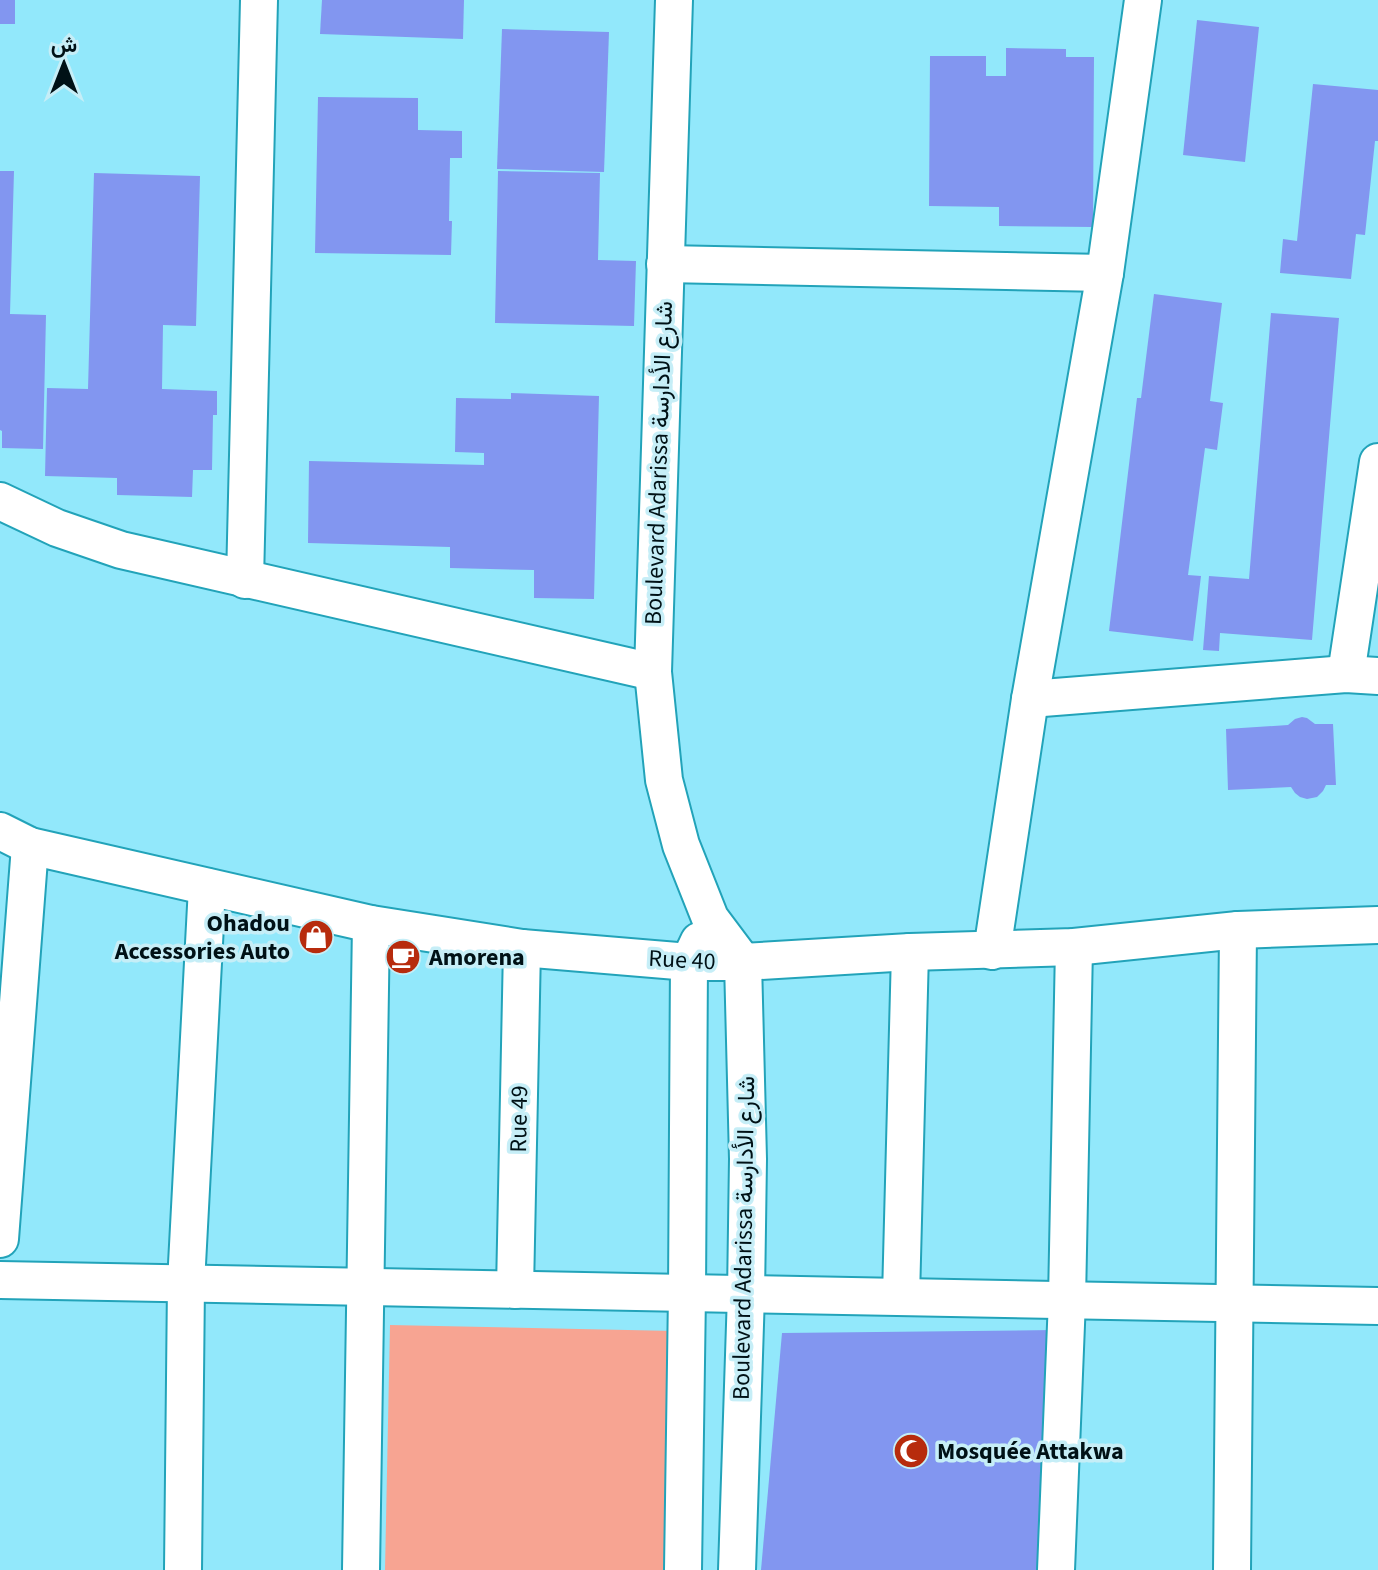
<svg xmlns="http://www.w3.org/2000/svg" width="1378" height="1570" viewBox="0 0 1378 1570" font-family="'Source Sans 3',Vazirmatn,sans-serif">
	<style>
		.green { fill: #f7a492 }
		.building { fill: #8296f0 }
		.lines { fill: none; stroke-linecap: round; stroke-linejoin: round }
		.minor-casing { stroke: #22a3b9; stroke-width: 40 }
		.minor { stroke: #fff; stroke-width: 36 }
		.labels { text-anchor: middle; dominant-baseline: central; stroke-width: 7; stroke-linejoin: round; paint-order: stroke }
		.street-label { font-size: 24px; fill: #001116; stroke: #c6eef7 }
		.poi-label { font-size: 24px; font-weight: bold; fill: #001116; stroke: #c6eef7; text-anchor: start }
	</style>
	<rect width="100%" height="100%" fill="#92e8fb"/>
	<path class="green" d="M390,1325l285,6 -10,239h-280z"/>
	<g class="building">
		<rect x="0" y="0" width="15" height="24"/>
		<path d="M322,0h142l-1,39 -143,-5z"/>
		<path d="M1197,20l62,7 -14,135 -62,-7z"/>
		<path d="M502,29l107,3 -5,140 -107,-3z"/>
		<path d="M1006,48l60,1v8h28l-1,170 -94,-1v-19l-70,-1 1,-150h56v20h20z"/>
		<path d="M1313,84l65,6v51h-3l-10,94 -9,-1 -5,45 -71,-6 3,-34 14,2z"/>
		<path d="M318,97l100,1v32l44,1v27h-12l-1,63h3l-1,34 -136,-2z"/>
		<path d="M0,171h14l-4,143 36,1 -3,134 -41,-1v-17l-2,-1z"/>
		<path d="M498,171l102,2 -2,87 38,1 -2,65 -139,-3z"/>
		<path d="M94,173l106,3 -4,150 -33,-1 -1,64 55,2v24h-4l-1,55h-19l-1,27 -75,-2v-17l-72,-2 2,-88 41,1z"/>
		<path d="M1154,294l68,9 -12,98 13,2 -6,47 -12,-2 -17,127 13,1 -8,65 -84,-10 28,-233h4z"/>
		<path d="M1271,313l68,5 -27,322 -92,-7 -1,18 -16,-1 6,-74 40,3z"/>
		<path d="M511,393l88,3 -5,203 -60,-1v-28l-84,-2v-21l-142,-4 1,-82 175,4v-12l-29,-1 1,-54 55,1z"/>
		<path d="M1302,717l5,1 8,6h18l3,61h-10l-3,6 -6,6 -10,2 -7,-2 -5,-4 -4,-6 -63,3 -2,-61 62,-4 7,-6z"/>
		<path d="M1055,1330l-7,240h-287l21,-237z"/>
	</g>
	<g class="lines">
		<defs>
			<g id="minor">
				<path d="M674,0l-21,672 11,108 17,65 29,73 33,44 5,197 -2,135 -9,276"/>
				<path d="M665,264l440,9"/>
				<path d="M0,501l57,27 64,22 532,122"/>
				<path d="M245,580l14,-580"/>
				<path d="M1346,674l32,-212"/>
				<path d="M1030,699l316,-25 32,2"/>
				<path d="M0,831l30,15 341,78 151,24 167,14h54l167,-10 164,-5 164,-17 140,-5"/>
				<path d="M992,951l38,-252 75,-426 38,-273"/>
				<path d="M0,1239l30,-393"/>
				<path d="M0,1280l1378,26"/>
				<path d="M515,1290l7,-342"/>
				<path d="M901,1297l9,-345"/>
				<path d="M183,1570l3,-287 21,-396"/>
				<path d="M361,1570l10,-646"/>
				<path d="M683,1570l4,-277 2,-331 10,-21"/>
				<path d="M1056,1570l11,-270 7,-353"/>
				<path d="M1232,1570l6,-640"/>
			</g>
		</defs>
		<use href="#minor" class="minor-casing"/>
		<use href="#minor" class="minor"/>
	</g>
	<defs>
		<symbol id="shop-disc" viewBox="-11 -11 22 22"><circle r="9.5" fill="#b72b0d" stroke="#c6eef7"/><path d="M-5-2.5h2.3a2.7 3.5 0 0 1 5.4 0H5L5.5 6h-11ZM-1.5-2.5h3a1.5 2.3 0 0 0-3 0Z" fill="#fff"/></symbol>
		<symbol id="cafe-disc" viewBox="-11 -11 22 22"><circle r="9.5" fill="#b72b0d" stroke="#c6eef7"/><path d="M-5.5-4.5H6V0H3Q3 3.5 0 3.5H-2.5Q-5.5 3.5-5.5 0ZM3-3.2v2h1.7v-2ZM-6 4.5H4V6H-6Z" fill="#fff"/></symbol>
		<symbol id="mosque-disc" viewBox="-11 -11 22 22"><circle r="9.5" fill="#b72b0d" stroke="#c6eef7"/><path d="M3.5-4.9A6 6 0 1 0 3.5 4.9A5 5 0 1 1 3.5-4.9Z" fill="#fff"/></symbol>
	</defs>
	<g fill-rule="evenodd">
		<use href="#shop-disc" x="296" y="917" width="40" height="40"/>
		<use href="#cafe-disc" x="383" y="937" width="40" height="40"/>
		<use href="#mosque-disc" x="891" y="1431" width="40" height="40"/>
	</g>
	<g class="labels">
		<g class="street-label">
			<text transform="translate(659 463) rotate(-88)">Boulevard Adarissa شارع الأدارسة</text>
			<text transform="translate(682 960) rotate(3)">Rue 40</text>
			<text transform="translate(519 1119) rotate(-89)">Rue 49</text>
			<text transform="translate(744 1238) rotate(-89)">Boulevard Adarissa شارع الأدارسة</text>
		</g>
		<g class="poi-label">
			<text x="290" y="923" text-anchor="end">Ohadou<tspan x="290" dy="28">Accessories Auto</tspan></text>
			<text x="429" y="957">Amorena</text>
			<text x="937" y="1451">Mosquée Attakwa</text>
		</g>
	</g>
	<g transform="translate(64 64)" stroke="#c6eef7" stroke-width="6" paint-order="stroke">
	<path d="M0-6L14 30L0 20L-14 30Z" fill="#001116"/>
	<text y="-12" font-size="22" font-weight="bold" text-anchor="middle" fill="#001116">ش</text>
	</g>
</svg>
